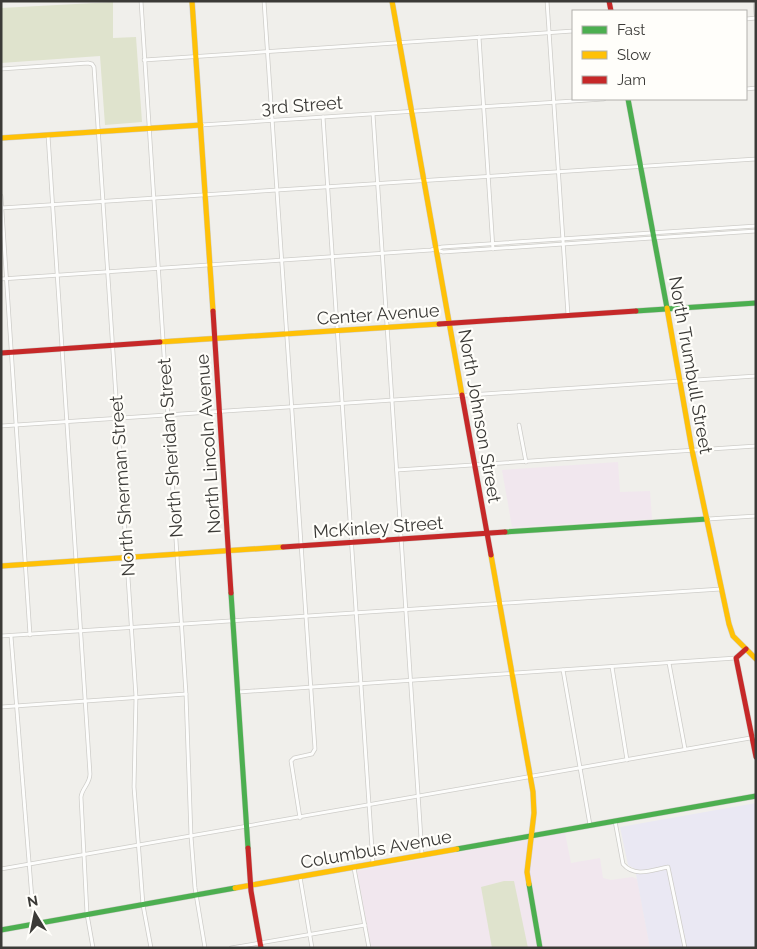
<svg xmlns="http://www.w3.org/2000/svg" width="757" height="949" viewBox="0 0 757 949" font-family="Raleway,sans-serif">
	<style>
		.education { fill: #f1e7ee }
		.medical { fill: #eae8f3 }
		.green { fill: #dfe3cd }
		.lines { fill: none; stroke-linecap: round; stroke-linejoin: round }
		.street-casing { stroke: #cecdc9; stroke-width: 4.5 }
		.fast-casing { stroke: #cecdc9; stroke-width: 6 }
		.slow-casing { stroke: #cecdc9; stroke-width: 6 }
		.jam-casing { stroke: #cecdc9; stroke-width: 6 }
		.street { stroke: #fdfdfc; stroke-width: 3 }
		.fast { stroke: #4caf50; stroke-width: 5 }
		.slow { stroke: #ffc107; stroke-width: 5 }
		.jam { stroke: #c62828; stroke-width: 5 }
		.labels { text-anchor: middle; dominant-baseline: central; stroke-width: 4.5; stroke-linejoin: round; paint-order: stroke }
		.street-label { font-size: 18px; fill: #3b3a37; stroke: #fffefa }
	</style>
	<rect width="100%" height="100%" fill="#f0efeb"/>
	<g class="education">
		<path d="M618,462l2,30 30,-1 2,28 -140,8 -10,-57z"/>
		<path d="M565,833l6,30 29,-5 3,20 8,2 21,-3 5,2 13,69h-279l-14,-77z"/>
	</g>
	<path class="medical" d="M756,803v145h-106l-15,-79 -7,-4 -8,-38z"/>
	<g class="green">
		<path d="M113,2v36l23,-1 6,85 -37,3 -5,-69 -99,7v-55z"/>
		<path d="M504,881h10l14,67h-36l-11,-61z"/>
	</g>
	<g class="lines">
		<defs>
			<g id="street">
				<path d="M141,1l45,693 5,142 4,52 10,60"/>
				<path d="M264,1l51,748 -3,5 -18,4 -3,3 9,57"/>
				<path d="M547,1l21,314"/>
				<path d="M755,1l1,14"/>
				<path d="M746,19l10,-1"/>
				<path d="M479,37l14,212"/>
				<path d="M144,60l429,-29"/>
				<path d="M1,69l87,-6 4,1 2,3 42,630 -2,90 9,118 8,43"/>
				<path d="M746,89l10,-1"/>
				<path d="M373,114l49,740"/>
				<path d="M323,117l50,747"/>
				<path d="M201,125l403,-26"/>
				<path d="M48,135l42,639c0,10 -8,14 -9,23l6,117 6,34"/>
				<path d="M1,196l29,439"/>
				<path d="M1,208l755,-49"/>
				<path d="M437,250l6,2 313,-21"/>
				<path d="M1,279l430,-29 11,-3 314,-21"/>
				<path d="M519,425l7,37"/>
				<path d="M1,426l755,-50"/>
				<path d="M397,470l359,-24"/>
				<path d="M708,519l48,-3"/>
				<path d="M1,636l720,-47"/>
				<path d="M11,636l23,288"/>
				<path d="M669,663l16,86"/>
				<path d="M612,667l15,93"/>
				<path d="M563,670l27,155"/>
				<path d="M239,692l497,-34"/>
				<path d="M1,707l185,-13"/>
				<path d="M615,821l8,43c12,14 29,6 45,3l17,81"/>
				<path d="M354,868l15,80"/>
				<path d="M1,869l755,-132"/>
				<path d="M300,877l12,71"/>
				<path d="M231,948l134,-23"/>
			</g>
			<g id="fast">
				<path d="M628,99l39,209"/>
				<path d="M636,311l120,-8"/>
				<path d="M505,532l202,-13"/>
				<path d="M231,593l17,255"/>
				<path d="M457,849l299,-53"/>
				<path d="M529,884l11,64"/>
				<path d="M1,930l234,-42"/>
			</g>
			<g id="slow">
				<path d="M192,1l21,310"/>
				<path d="M392,1l70,394"/>
				<path d="M1,138l200,-13"/>
				<path d="M667,308l25,142 37,174 4,12 23,23"/>
				<path d="M160,342l279,-18"/>
				<path d="M491,555l42,237 1,21 -7,59 2,12"/>
				<path d="M1,566l282,-19"/>
				<path d="M235,888l222,-39"/>
			</g>
			<g id="jam">
				<path d="M609,1l2,10"/>
				<path d="M213,311l18,282"/>
				<path d="M439,324l197,-13"/>
				<path d="M1,353l159,-11"/>
				<path d="M462,395l29,160"/>
				<path d="M283,547l222,-15"/>
				<path d="M746,649l-10,9 20,99"/>
				<path d="M248,848l3,43 10,57"/>
			</g>
		</defs>
		<use href="#street" class="street-casing"/>
		<use href="#fast" class="fast-casing"/>
		<use href="#slow" class="slow-casing"/>
		<use href="#jam" class="jam-casing"/>
		<use href="#street" class="street"/>
		<use href="#fast" class="fast"/>
		<use href="#slow" class="slow"/>
		<use href="#jam" class="jam"/>
	</g>
	<g class="labels">
		<g class="street-label">
			<text transform="translate(302 105) rotate(-4)">3rd Street</text>
			<text transform="translate(378 314) rotate(-4)">Center Avenue</text>
			<text transform="translate(691 365) rotate(80)">North Trumbull Street</text>
			<text transform="translate(480 416) rotate(80)">North Johnson Street</text>
			<text transform="translate(208 444) rotate(-94)">North Lincoln Avenue</text>
			<text transform="translate(170 448) rotate(-94)">North Sheridan Street</text>
			<text transform="translate(122 486) rotate(-94)">North Sherman Street</text>
			<text transform="translate(378 527) rotate(-4)">McKinley Street</text>
			<text transform="translate(376 849) rotate(-10)">Columbus Avenue</text>
		</g>
	</g>
	<rect width="757" height="949" fill="none" stroke="#3b3a37" stroke-width="5"/>
	<rect x="572" y="10" width="175" height="90" fill="#fffefa" stroke="#b1b0ac"/>
	<rect x="582" y="26" width="25" height="8" fill="#4caf50" stroke="#b1b0ac"/>
	<text x="617" y="35" font-size="15" fill="#3b3a37">Fast</text>
	<rect x="582" y="51" width="25" height="8" fill="#ffc107" stroke="#b1b0ac"/>
	<text x="617" y="60" font-size="15" fill="#3b3a37">Slow</text>
	<rect x="582" y="76" width="25" height="8" fill="#c62828" stroke="#b1b0ac"/>
	<text x="617" y="85" font-size="15" fill="#3b3a37">Jam</text>
	<g transform="translate(35 914) rotate(350)" stroke="#fffefa" stroke-width="4" paint-order="stroke">
	<path d="M0-4L9 19L0 12L-9 19Z" fill="#3b3a37"/>
	<text y="-8" font-size="14" font-weight="bold" text-anchor="middle" fill="#3b3a37">N</text>
	</g>
</svg>
